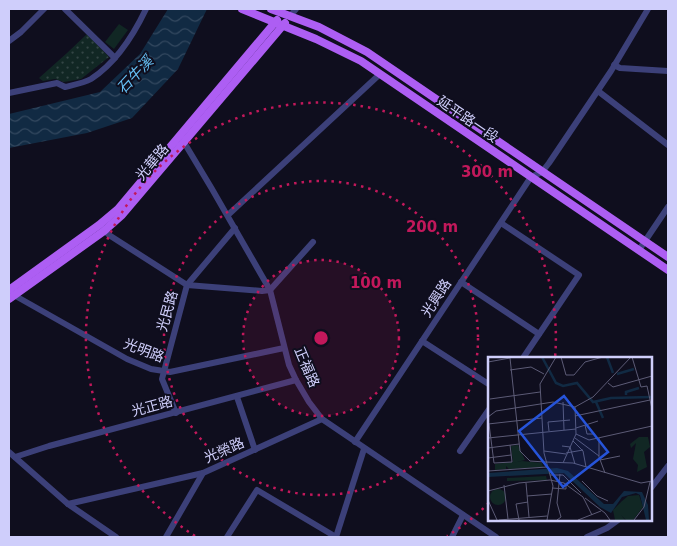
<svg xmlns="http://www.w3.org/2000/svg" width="677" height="546" viewBox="0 0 677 546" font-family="'DejaVu Sans','Noto Sans TC',sans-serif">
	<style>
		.park { fill: url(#park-dots) }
		.garden { fill: #112724 }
		.water { fill: url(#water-waves) }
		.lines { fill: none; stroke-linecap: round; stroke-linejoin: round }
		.minor { stroke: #3c4079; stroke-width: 6 }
		.major { stroke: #ad5ef3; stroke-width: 8 }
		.ring { fill: none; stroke: #c2185b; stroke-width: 2.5; stroke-dasharray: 2.5 5 }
		.labels { text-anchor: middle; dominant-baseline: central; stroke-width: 4; stroke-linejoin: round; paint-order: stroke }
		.street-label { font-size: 14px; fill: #cfcefb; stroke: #0f0e1e }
		.water-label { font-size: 15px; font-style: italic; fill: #65bff3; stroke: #0f0e1e }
		.inset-river { fill: none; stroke: #112a43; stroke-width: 2.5 }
		.inset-road { fill: none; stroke: #5c5b76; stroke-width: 1 }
		.view { fill: #2654da; fill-opacity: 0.15; stroke: #2654da; stroke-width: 2.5 }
		.inset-edge { fill: none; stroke: #cfcefb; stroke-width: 2.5 }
		.centre { fill: #c2185b; stroke: #0f0e1e; stroke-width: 2.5 }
		.ring-label { font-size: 15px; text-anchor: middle; font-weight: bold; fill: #c2185b; stroke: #0f0e1e; stroke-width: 4; stroke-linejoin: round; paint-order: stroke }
	</style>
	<defs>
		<pattern id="park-dots" width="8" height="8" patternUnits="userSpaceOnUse" patternTransform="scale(1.25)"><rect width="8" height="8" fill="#112724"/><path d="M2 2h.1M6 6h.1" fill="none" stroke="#334545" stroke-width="1.8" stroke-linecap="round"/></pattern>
		<pattern id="water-waves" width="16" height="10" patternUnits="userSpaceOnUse" patternTransform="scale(1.25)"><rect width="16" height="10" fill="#112a43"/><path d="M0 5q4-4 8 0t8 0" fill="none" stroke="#33485f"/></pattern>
	</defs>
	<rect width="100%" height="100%" fill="#0f0e1e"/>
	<path class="park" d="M87,34l22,23 -28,22 -17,3 -9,-3 -12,2 -4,-3 28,-25z"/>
	<path class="garden" d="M119,24l9,6 -14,19 -9,-7z"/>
	<path class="water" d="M168,9h39l-29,60 -46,49 -45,15 -78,15v-34l91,-22 40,-38z"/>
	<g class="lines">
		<g class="minor">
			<path d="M65,9l50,49"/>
			<path d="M290,16l6,-7"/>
			<path d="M9,41l12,-9 23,-23"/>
			<path d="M614,65l6,3 48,3"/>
			<path d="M598,91l70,54"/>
			<path d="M9,93l48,-10 8,4c8,-2 19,-4 26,-8 25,-16 43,-45 55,-70"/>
			<path d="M182,139l30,50 58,101 19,75 7,15 13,22 13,17 174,118"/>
			<path d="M228,215l152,-141"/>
			<path d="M501,223l78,52 -56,83"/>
			<path d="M102,228l7,7 78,50 75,6 8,-1 43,-48"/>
			<path d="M639,250l29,-43"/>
			<path d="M461,282l78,52"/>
			<path d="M12,294l115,65 24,10 19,3 114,-24"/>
			<path d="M422,341l68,44"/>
			<path d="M237,397l18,53"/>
			<path d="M176,413l-14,-34 25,-94 48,-57"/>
			<path d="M355,442l176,-265 11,-5 7,-9 62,-92 37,-62"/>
			<path d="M460,451l30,-43"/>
			<path d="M9,452l59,52 48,33"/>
			<path d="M15,457l34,-11 247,-66"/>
			<path d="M651,488l17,-22"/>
			<path d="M68,504l135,-31"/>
			<path d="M166,537l37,-64 119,-54"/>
			<path d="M227,537l30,-47 79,47"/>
			<path d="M336,537l28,-88"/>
			<path d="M452,537l11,-22"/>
			<path d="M587,537l20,-9 11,-8"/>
		</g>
		<g class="major">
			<path d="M242,9l74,30 45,22 307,209"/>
			<path d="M271,9l48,18 48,25 301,205"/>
			<path d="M9,290l90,-65 19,-16 159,-189"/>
			<path d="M9,299l95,-68 18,-16 163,-192"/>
		</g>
	</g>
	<circle cx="321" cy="338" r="78" fill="#c2185b" fill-opacity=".12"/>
	<g class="ring">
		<circle cx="321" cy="338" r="78"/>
		<circle cx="321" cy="338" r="157"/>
		<path d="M489 503A235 235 0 0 1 447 536M195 536A235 235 0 1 1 555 358"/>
	</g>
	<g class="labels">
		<g class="street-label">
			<text transform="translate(468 119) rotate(34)">延平路一段</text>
			<text transform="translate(152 162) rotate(-50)">光華路</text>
			<text transform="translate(436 298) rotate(-57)">光興路</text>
			<text transform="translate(167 311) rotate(-74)">光民路</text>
			<text transform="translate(144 350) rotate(21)">光明路</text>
			<text transform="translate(307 367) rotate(67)">正福路</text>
			<text transform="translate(152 406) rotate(-15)">光正路</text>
			<text transform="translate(224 450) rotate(-24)">光榮路</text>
		</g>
		<g class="water-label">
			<text transform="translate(135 75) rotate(-47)">石牛溪</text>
		</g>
	</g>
	<g transform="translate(488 357)">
		<rect width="164" height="164" fill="#0f0e1e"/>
		<path d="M34,104l20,2 1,4 -34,2 -3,-3v3l-11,1v-6zM58,119l1,4 -40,1v-3zM151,138l4,12 -10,13h-7l-5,-5 4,5h-10l-2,-10 9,-9 6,-5z" fill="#112724"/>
		<path d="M151,80h9l2,10 -6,5 3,15 -10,5 1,-7 -5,-6 3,-16 -5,5 -1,-4z" fill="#112724"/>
		<path d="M30,88l7,15 -12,3 -2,-17z" fill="#112724"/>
		<path d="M2 140a8 8 0 1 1 16 0a8 8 0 1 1-16 0Z" fill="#112724"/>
		<path d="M69,111l11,3 36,33h9l11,-13 18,1 6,13 1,15h-3l-6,-25 -4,-2 -14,4 -11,16 -11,-6 -36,-34 -76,4v-4z" fill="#112a43"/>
		<path class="inset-river" d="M54,0l14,26 7,3 14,-3 16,19 18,-4 41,-1M119,0l6,16M129,17l17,-5M138,38v-3l13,-4M108,45l7,16"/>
		<path class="inset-road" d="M73,0l5,18h8l11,-13 18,-5M144,0l9,30 6,-1 5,23M0,5l22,-4 10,93 10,10 15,1M22,13l21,-3 13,7M120,26l5,4 39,-11M2,42l50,-7M75,45l1,28M87,50l18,-10 38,-40M87,59l75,-16M0,60l8,-6 57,-9 22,5M0,67l54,-6M1,67l5,39 18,-1 -2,-17M97,68l2,9h6M88,71l22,-7M61,74l-1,-9 22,-2M88,77l13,6 63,-14M0,81l88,-9M87,81l24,18M111,81v19l6,16M85,84l10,10 3,16M74,89l8,1 5,17M0,91l31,-4M56,94l22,3M78,96l17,-3M0,101l23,-3M112,103l20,-4M57,105l28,1 68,20 11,-2M75,106l13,-29 -1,-27M0,114l59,-4M62,118h13l18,18M94,124l15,15 11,5M38,126l3,34M16,128l4,34M64,131l14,1v-5M0,134l31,-8 31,-3 14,3 19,14 9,18M39,139l25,-2M97,141l20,15 5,7M0,143l9,20M11,163l48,-4M31,163l-3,-16 12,-2M59,163l6,-34 -9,-33 -4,-69 16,-27M69,163l4,-3 -4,-14 3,-29M90,163l23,-9M146,163l10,-13 6,-25"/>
		<path class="view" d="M76,39l44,56 -45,35 -44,-56z"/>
		<rect width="164" height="164" class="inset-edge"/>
	</g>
	<circle cx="321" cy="338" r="8" class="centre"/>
	<g class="ring-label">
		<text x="487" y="177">300 m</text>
		<text x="432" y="232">200 m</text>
		<text x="376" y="288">100 m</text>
	</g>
	<rect width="677" height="546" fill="none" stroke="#cfcefb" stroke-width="20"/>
</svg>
